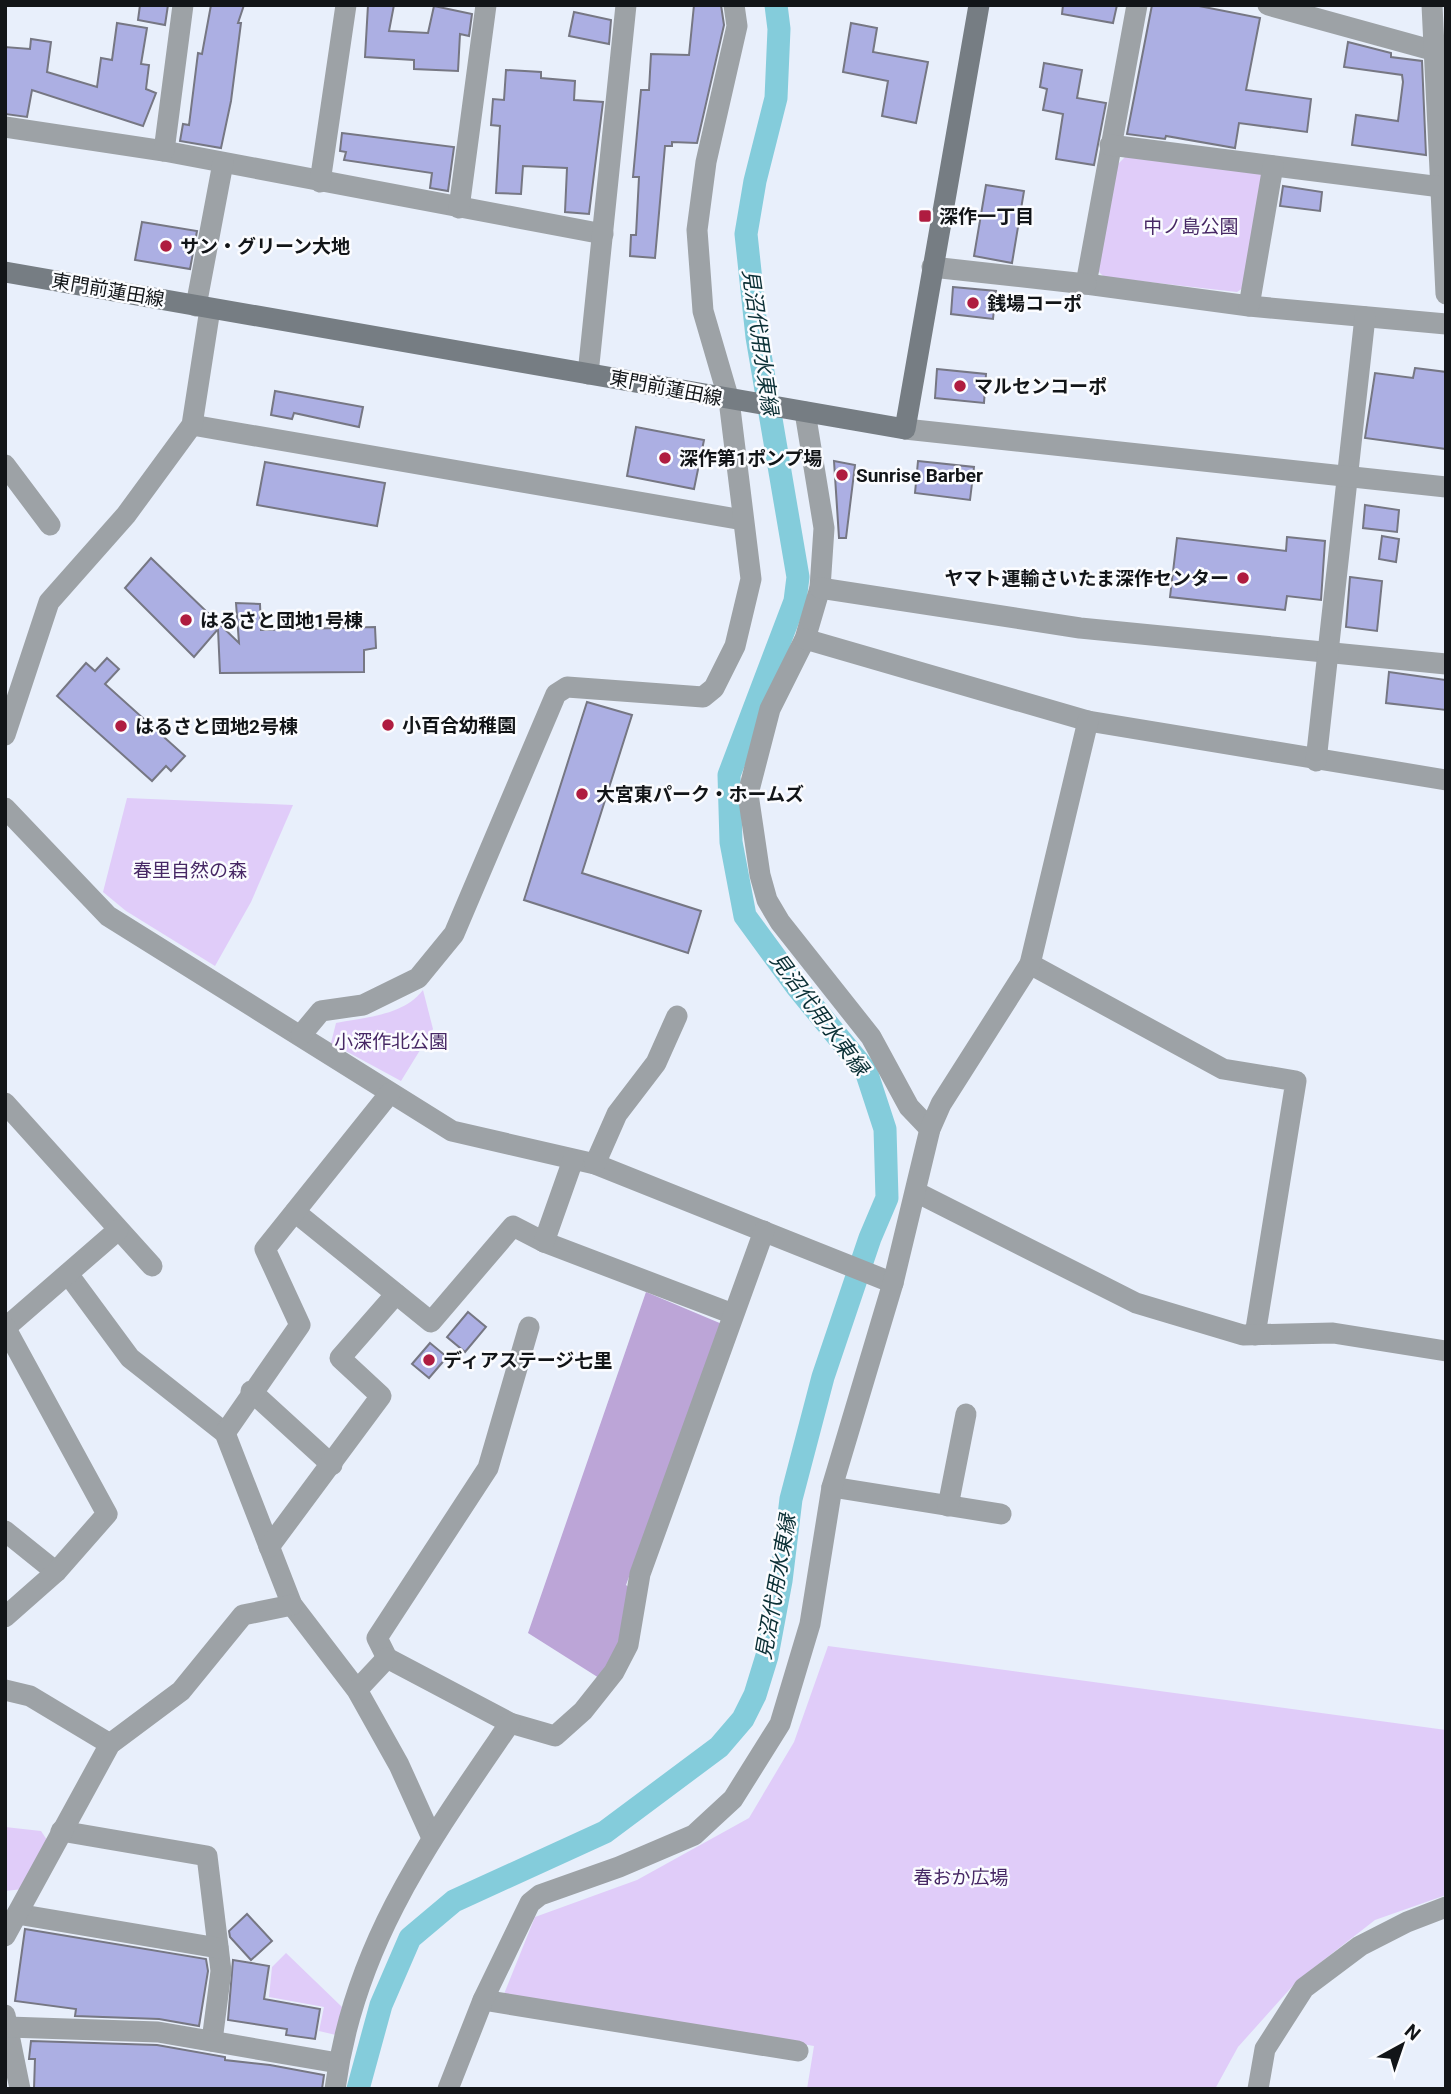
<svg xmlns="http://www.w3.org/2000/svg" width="1451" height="2094" viewBox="0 0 1451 2094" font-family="Roboto,'Noto Sans JP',sans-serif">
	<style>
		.green { fill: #e0ccf9 }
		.forest { fill: #bca5d7 }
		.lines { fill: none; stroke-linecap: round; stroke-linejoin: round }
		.canal { stroke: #84ccdb; stroke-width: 23 }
		.building { fill: #acafe3; stroke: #767783; stroke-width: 2 }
		.minor { stroke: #9da2a6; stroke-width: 21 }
		.tertiary { stroke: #9da2a6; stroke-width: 21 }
		.secondary { stroke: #767d83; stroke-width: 21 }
		.poi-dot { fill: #af1c40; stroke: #fbfcff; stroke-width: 2.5 }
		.labels { text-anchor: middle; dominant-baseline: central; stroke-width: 5; stroke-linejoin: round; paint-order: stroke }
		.poi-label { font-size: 19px; font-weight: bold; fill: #121518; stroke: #fbfcff; text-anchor: start }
		.park-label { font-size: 19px; fill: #472865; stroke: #fbfcff }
		.street-label { font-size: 19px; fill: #121518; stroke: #fbfcff }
		.water-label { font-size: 21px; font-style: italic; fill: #0a2f35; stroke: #fbfcff }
	</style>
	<rect width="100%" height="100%" fill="#e8effb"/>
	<g class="green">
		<path d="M1125,157l137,17 -13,110 -12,8 -133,-15 -7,-7 20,-105z"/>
		<path d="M127,798l166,7 -42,97 -36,64 -89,-55 -23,-19z"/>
		<path d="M423,990l10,39 -32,52 -70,-38 5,-20c29,-6 67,-7 87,-33z"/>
		<path d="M828,1646l618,84v165l-71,25 -77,60 -60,67 -23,42h-408l7,-43 -310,-52 31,-77 102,-37 112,-62 45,-76z"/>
		<path d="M5,1827l36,4 6,9 -24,49 -18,2z"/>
		<path d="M286,1953l56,54 -6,28 -17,-4 5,-24 -55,-10 3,-30z"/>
	</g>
	<path class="forest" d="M646,1292l76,32 -96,261 10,8 -29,90 -79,-50z"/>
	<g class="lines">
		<path class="canal" d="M358,2089l23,-84 29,-67 44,-37 151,-69 114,-85 24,-28 12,-24 12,-39 14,-75 10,-82 32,-122 47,-139 17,-40 -2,-69 -19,-58 -69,-84 -52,-71 -14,-74 -2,-67 66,-174 3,-24 -41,-240 -11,-103 9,-53 21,-83 3,-69 -3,-24"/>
	</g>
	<g class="building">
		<path d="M140,5h28l-3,20 -27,-5z"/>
		<path d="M211,5h33l-6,18h3l-10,78 -10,47 -41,-7 3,-17 6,1 9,-72 4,1z"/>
		<path d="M368,5h26l-5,26 39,2 6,-27 38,8 -3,22 -9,-2 -2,37 -44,-2v-9l-49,-3z"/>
		<path d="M694,5h27l3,20 -27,118 -25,-1v4h-7l-10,112 -25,-2 1,-21h5l3,-58h-6l8,-87h8l2,-36 38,1z"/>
		<path d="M1063,5h54l-4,18 -51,-9z"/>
		<path d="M1152,5h42l66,13 -14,72 65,9 -4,33 -68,-9 -4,25 -69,-12 -1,3 -38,-5z"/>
		<path d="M574,12l37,8 -2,24 -40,-8z"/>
		<path d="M117,23l30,5 -6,36 8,1 -3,24 10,4 -13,33 -111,-36 -5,27 -22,-3v-67l25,2 1,-10 20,3 -4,30 50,15 4,-29 11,2z"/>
		<path d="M851,23l26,5 -4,24 55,10 -12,61 -34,-7 6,-35 -45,-9z"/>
		<path d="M1348,42l43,11v4l31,4 4,94 -74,-10 4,-30 42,6 5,-39 -1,-7 -58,-8z"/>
		<path d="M1044,63l38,7 -5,28 29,5 -12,62 -38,-6 7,-45 -20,-4 4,-21 -7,-2z"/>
		<path d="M506,70l35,2v6l34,3 -1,19 29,2 -14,112 -24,-2 2,-44 -44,-2 -2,28 -25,-1 4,-67 -9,-1 2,-26 11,1z"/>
		<path d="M342,133l112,14 -6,44 -18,-3 2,-15 -88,-13 2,-8 -6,-1z"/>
		<path d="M986,185l38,6 -12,72 -38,-7z"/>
		<path d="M1283,186l39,6 -2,19 -40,-5z"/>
		<path d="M142,222l55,9 -7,38 -55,-9z"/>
		<path d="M953,287l43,4 -3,28 -42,-5z"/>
		<path d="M1415,368l31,4v77l-81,-11 10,-65 38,5z"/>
		<path d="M937,369l49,5 -2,29 -49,-5z"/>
		<path d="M275,391l88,16 -4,20 -65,-14 -2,6 -21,-4z"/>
		<path d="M636,427l68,13 -10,49 -67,-13z"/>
		<path d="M834,461l21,4 -9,73h-7z"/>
		<path d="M918,461l56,6 -4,33 -55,-7z"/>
		<path d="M265,462l120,21 -8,43 -120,-21z"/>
		<path d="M1365,505l34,5 -2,22 -34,-4z"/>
		<path d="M1382,536l17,3 -3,23 -17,-3z"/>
		<path d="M1287,537l38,4 -4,59 -34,-4 -2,14 -115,-13 7,-59 109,13z"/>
		<path d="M151,558l88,85 -3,-40 24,1 1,26 114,-3 1,21 -12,2v22l-144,1 -2,-44 -24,28 -69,-69z"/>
		<path d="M1350,577l32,4 -5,50 -31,-4z"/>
		<path d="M107,658l12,11 -14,15 80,72 -14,15 -5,-5 -14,15 -95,-85 29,-33 9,8z"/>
		<path d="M1389,672l57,8v30l-60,-7z"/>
		<path d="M587,702l45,13 -50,158 119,38 -13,42 -164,-53z"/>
		<path d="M468,1312l18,15 -21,25 -18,-15z"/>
		<path d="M430,1343l17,14 -18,21 -17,-14z"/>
		<path d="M247,1914l25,27 -21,19 -21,-23 -1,-6z"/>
		<path d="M25,1929l181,30 2,12 -9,55 -40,-7 -84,-3 1,-7 -61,-8z"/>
		<path d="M233,1960l36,6 -5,33 56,10 -5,30 -29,-4 1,-6 -59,-9z"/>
		<path d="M31,2041l126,4 68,12v3l45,5 54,10 -2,14h-288l1,-30h-6z"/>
	</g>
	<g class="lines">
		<g class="minor">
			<path d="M1137,5l-51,279 163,22 197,18"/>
			<path d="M1268,5l167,46"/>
			<path d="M1432,5l14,289"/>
			<path d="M5,127l159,24 439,83"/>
			<path d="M1110,145l331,42"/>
			<path d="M164,151l19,-146"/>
			<path d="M320,182l26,-177"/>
			<path d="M459,208l27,-203"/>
			<path d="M932,267l154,17"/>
			<path d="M196,306l27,-143"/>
			<path d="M1249,306l24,-140"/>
			<path d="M588,374l38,-369"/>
			<path d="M805,412l19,116 -4,60 -15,51 -35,70 -22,85 12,81 7,25 13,22 91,115 38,70 21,22"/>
			<path d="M192,425l551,95"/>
			<path d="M5,465l45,60"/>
			<path d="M820,588l260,40 366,36"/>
			<path d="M805,639l283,82 358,59"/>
			<path d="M5,735l44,-133 77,-87 66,-90 18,-116"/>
			<path d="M1316,761l49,-444"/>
			<path d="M5,808l103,108 344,215 143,33 298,119"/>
			<path d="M1030,964l193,105 73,12 -41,254"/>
			<path d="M301,1035l20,-24 42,-6 55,-27 36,-44 102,-240 11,-7 136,10 11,-9 21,-42 16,-67 -22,-179 -26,-89 -6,-81 9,-68 31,-136 -3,-21"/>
			<path d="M5,1103l147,163"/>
			<path d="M595,1164l22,-50 39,-51 21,-47"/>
			<path d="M916,1192l220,111 107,32 90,-2 113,18"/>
			<path d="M295,1212l136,110 82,-96 31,16 189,72"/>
			<path d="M544,1242l29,-82"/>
			<path d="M68,1274l62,84 95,75 67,172 65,85 42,75 33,73"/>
			<path d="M529,1327l-41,141 -111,170 10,20 123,65 45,13 28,-25 31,-39 14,-27 12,-71 124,-343"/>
			<path d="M5,1328l113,-98"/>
			<path d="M251,1391l81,74"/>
			<path d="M225,1433l75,-108 -35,-76 125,-156"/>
			<path d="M832,1487l169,27"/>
			<path d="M948,1506l18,-92"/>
			<path d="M5,1531l51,41"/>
			<path d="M269,1547l112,-151 -41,-38 56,-64"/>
			<path d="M5,1617l51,-45 51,-58 -102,-187"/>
			<path d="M5,1690l25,6 80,48"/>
			<path d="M357,1690l30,-32"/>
			<path d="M61,1831l146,25 14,115 -9,70"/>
			<path d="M17,1914l201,34"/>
			<path d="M5,1936l105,-192 71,-53 62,-76 49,-10"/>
			<path d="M483,2000l315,51"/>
			<path d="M5,2015l15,74"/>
			<path d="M8,2027l150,5 180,31"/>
			<path d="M335,2089c19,-145 95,-249 175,-366"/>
			<path d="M448,2089l35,-89 47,-97 10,-8 79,-28 75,-32 39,-36 47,-75 30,-100 22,-137 61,-204 37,-154 11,-25 89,-140 58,-243"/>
			<path d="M1258,2089l7,-40 39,-61 56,-42 47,-24 39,-15"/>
		</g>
		<path class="tertiary" d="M905,429l541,58"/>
		<path class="secondary" d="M5,272l900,157 74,-424"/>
	</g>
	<g class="poi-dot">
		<rect x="918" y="209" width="14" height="14" rx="3.5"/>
		<circle cx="166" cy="246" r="7"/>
		<circle cx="973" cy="303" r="7"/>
		<circle cx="960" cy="386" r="7"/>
		<circle cx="665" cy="458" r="7"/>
		<circle cx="842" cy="475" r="7"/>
		<circle cx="1243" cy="578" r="7"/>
		<circle cx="186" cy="620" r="7"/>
		<circle cx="388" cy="725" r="7"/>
		<circle cx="121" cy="726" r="7"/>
		<circle cx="582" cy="794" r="7"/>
		<circle cx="429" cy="1360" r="7"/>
	</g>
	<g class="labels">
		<g class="poi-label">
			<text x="939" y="216">深作一丁目</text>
			<text x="180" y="246">サン・グリーン大地</text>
			<text x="987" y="303">銭場コーポ</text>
			<text x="974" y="386">マルセンコーポ</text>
			<text x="679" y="458">深作第1ポンプ場</text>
			<text x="856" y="475">Sunrise Barber</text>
			<text x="1229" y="578" text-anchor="end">ヤマト運輸さいたま深作センター</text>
			<text x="200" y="620">はるさと団地1号棟</text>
			<text x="402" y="725">小百合幼稚園</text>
			<text x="135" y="726">はるさと団地2号棟</text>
			<text x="596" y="794">大宮東パーク・ホームズ</text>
			<text x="443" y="1360">ディアステージ七里</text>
		</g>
		<g class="park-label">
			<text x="1191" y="226">中ノ島公園</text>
			<text x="190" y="870">春里自然の森</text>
			<text x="391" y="1041">小深作北公園</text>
			<text x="961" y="1877">春おか広場</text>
		</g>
		<g class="street-label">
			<text transform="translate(108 290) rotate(10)">東門前蓮田線</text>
			<text transform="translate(666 388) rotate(11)">東門前蓮田線</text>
		</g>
		<g class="water-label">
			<text transform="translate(760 342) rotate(82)">見沼代用水東縁</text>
			<text transform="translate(819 1014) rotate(53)">見沼代用水東縁</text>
			<text transform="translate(776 1587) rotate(-80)">見沼代用水東縁</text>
		</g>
	</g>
	<rect width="1451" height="2094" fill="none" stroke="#121518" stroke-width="14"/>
	<g transform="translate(1402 2045) rotate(40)" stroke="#fbfcff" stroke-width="5" paint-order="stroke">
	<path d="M0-5L12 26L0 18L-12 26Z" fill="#121518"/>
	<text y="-10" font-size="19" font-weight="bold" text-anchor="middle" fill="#121518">N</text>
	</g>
</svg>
